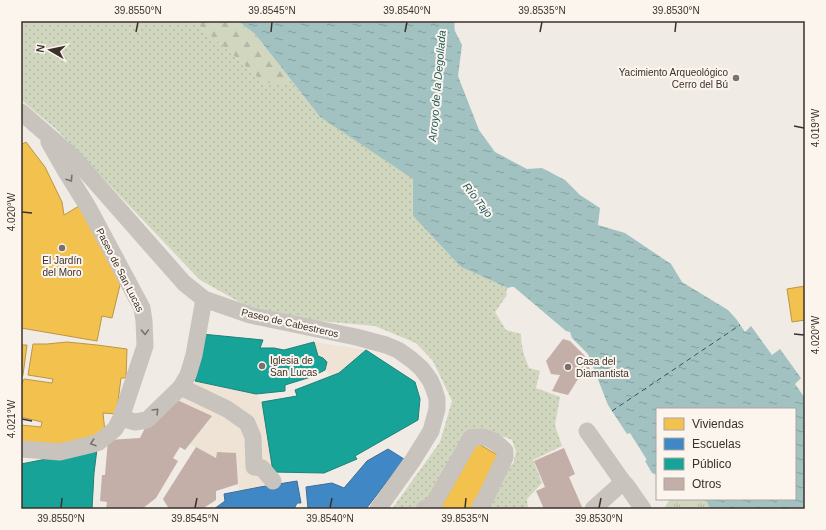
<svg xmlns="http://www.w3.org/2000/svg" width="826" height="530" viewBox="0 0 826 530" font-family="Helvetica,sans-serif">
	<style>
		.grass { fill: url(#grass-dots) }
		.forest { fill: url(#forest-firs) }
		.park { fill: url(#park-tufts) }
		.plaza { fill: #eee3d5 }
		.water { fill: url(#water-ripples) }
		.homes { fill: #f2c14e; stroke: #bb9644 }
		.schools { fill: #3f88c5; stroke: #3e6e97 }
		.public { fill: #17a398; stroke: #228077 }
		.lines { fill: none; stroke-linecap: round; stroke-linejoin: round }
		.stream { stroke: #a1c2c1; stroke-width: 5 }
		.ferry { stroke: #1f5a5e; stroke-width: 1; stroke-dasharray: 5 4; stroke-linecap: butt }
		.building { fill: #c3afa7 }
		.minor { stroke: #c9c3be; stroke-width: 17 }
		.oneway { stroke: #7b726d }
		.ticks { fill: none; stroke: #3b302b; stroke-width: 1.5 }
		.poi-dot { fill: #7a716c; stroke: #fbf5ee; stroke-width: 1.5 }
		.labels { text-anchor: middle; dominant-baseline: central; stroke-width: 4; stroke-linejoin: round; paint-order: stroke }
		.poi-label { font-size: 10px; fill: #3b302b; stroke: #fbf5ee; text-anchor: start }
		.street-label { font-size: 10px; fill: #3b302b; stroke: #fbf5ee }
		.water-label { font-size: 11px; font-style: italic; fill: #1f5a5e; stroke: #fbf5ee }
		.neatline { fill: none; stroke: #3b302b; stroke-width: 1.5 }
		.ticks-label { font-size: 10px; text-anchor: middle; fill: #3b302b }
	</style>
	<defs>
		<pattern id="grass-dots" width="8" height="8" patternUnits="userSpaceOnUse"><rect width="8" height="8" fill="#d1d6bf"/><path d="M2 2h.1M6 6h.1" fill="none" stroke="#b4b8a4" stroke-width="1.8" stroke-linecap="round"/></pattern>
		<pattern id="forest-firs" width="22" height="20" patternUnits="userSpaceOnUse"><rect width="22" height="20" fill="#d1d6bf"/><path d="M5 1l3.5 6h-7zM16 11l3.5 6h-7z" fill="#b4b8a4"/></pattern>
		<pattern id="park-tufts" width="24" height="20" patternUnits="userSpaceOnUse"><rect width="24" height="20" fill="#d1d6bf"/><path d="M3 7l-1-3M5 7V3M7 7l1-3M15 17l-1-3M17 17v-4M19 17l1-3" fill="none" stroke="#b4b8a4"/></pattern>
		<pattern id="water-ripples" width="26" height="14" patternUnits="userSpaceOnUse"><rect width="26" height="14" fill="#a1c2c1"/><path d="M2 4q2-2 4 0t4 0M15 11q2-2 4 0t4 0" fill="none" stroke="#849e9d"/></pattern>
	</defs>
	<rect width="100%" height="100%" fill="#f0ebe5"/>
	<path class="grass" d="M21,21h173l35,30 35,32h29l27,34 94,62 -1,37 48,51 47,21 -2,3 1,4 -12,17 11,18 15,4c0,12 3,22 8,34l11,3 -4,17 24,9 -5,28 7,21 -29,14 9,23 -15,16 1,10h-45l23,-41 7,-4 3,-13 -4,-11 -7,-3 -5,1 -15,-8 -48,65 -22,12 -2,2h-21l48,-67 12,-41 -19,-40 -17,-18 -41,-17 -66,-6 -64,-15 -45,-25 -143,-150 -36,-30z"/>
	<path class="forest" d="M194,21h44l17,13 38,49h-29l-35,-32z"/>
	<path class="park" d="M670,499h31l6,3 3,7h-44l-1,-2z"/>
	<g class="plaza">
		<path d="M314,342l52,8 -27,23 -7,3 -7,-6 2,-8 -4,-4 -5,-2z"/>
		<path d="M195,381l61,13 6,8 11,70 1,13 -35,6 -3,-38 -19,-1 -1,6 -20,-11 -7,-3 23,-28 -39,-18z"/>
	</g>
	<path class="water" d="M238,21h212l12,24 -4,31 21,54 16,22 32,17 15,-1 23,12 15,15 20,13 -2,17 27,8 46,31 11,18 46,28 9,10 8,12 6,-6 21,29 8,-6 21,29 -6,6 10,14v111h-95l-3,-7 -6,-3h94v-90h-138v66l-5,-2 -7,-12 2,-1 -17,-27 -3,1 -19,-29 -20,-51 -16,-16 -2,-6 -4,-1 -52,-44h-3l-3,1 -47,-21 -48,-51v-37l-93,-62 -65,-83z"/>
	<g class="homes">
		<path d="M26,142l19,25 17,35 2,13 15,-9 42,75 -9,37 -10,-2 -5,25 -76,-13v-183z"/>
		<path d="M805,286v34l-13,2 -5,-33z"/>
		<path d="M67,342l30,3 30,4 -1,29h-5l-4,31 1,5 -15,-1 2,19 -26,11 -58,3v-21l20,2 1,-5 -21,-5v-31l3,-7 28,4 1,-4 -25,-4 5,-31h14z"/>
		<path d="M21,345h6l-4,30 -2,3z"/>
		<path d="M477,443l24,14 -29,52h-32z"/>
	</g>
	<g class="schools">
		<path d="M388,449l16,10 -38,50h-58l-2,-22 26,-4 12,5 23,-27z"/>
		<path d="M297,481l4,22h-4l-3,6h-80l11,-8 -1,-7 36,-7z"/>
	</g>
	<g class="public">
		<path d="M202,334l61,6 -3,8h14l10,2 30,-8 4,14 5,2 4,4 -2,8 -14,7 -26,8v6l-29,3 -61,-13z"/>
		<path d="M366,350l49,32 5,17 -2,21 -63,36 2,3 -33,14 -51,-1 -11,-70 35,-6 -2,-6 44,-17z"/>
		<path d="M97,449l-3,24 -2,36h-71v-45z"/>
	</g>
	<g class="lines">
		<path class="stream" d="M452,32v-11"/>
		<path class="ferry" d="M612,411l128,-86"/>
	</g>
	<g class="building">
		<path d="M563,339l7,2 14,14 7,17 -13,7 -10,16 -16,-4 8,-16 -9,-1 -5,-13z"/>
		<path d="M173,398l39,18 -27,34 -5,-3 -7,11 5,3 -22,37 -14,11h-36l1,-7 -7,-1 2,-26h3l3,-35 32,-2 7,-14z"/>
		<path d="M196,447l20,11 1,-6 19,1 2,31 -22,7v9l-14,9h-33l-6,-10z"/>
		<path d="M564,448l11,26 -6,3 13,30 -4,2h-34l-8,-18 9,-4 -11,-26z"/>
	</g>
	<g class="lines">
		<g class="minor">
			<path d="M21,112l53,46 110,125 20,16 46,16 106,22 30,8 12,5 14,10 10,9 8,11 4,9 3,10v10l-6,22 -18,29 -35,49"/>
			<path d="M181,387l46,22 20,14 6,14 1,30 8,1 11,13"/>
			<path d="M121,418l14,4 12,-2 34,-33 7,-12 6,-20 10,-56"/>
			<path d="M587,431l36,51 4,4 16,23"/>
			<path d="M21,449l39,3 29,-7 10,-3 16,-13 6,-11 24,-72 -1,-25 -2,-13 -54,-101 -23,-37 -16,-28"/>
			<path d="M424,509l9,-4 38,-67c3,0 7,-1 10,-1 8,0 19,8 24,14v6l-18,38 -8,14"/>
			<path d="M593,509l30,-27"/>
		</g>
	</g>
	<defs><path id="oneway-chevron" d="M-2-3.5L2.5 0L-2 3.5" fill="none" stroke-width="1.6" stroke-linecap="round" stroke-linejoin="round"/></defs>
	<g class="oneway">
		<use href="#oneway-chevron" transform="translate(70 179) rotate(57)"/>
		<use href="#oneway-chevron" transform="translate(145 332) rotate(88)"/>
		<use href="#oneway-chevron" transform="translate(156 411) rotate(-45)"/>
		<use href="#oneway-chevron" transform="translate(93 443) rotate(162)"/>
	</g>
	<path class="ticks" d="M136,32l2,-10M271,32l1,-10M405,32l2,-10M540,32l2,-10M675,32l1,-10M794,126l10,2M22,212l10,1M794,334l10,1M22,419l10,2M61,508l1,-10M195,508l2,-10M330,508l2,-10M465,508l1,-10M599,508l2,-10"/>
	<g class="poi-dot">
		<circle cx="736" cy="78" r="4"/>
		<circle cx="62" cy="248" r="4"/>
		<circle cx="262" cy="366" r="4"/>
		<circle cx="568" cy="367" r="4"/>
	</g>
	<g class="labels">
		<g class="poi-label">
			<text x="728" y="72" text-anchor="end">Yacimiento Arqueológico<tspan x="728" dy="12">Cerro del Bú</tspan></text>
			<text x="62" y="260" text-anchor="middle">El Jardín<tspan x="62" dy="12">del Moro</tspan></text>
			<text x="270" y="360">Iglesia de<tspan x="270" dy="12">San Lucas</tspan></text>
			<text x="576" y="361">Casa del<tspan x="576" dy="12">Diamantista</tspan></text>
		</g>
		<g class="street-label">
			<text transform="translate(120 270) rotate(63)">Paseo de San Lucas</text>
			<text transform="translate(290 323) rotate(13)">Paseo de Cabestreros</text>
		</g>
		<g class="water-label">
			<text transform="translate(437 86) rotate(-85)">Arroyo de la Degollada</text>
			<text transform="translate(478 200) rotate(52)">Río Tajo</text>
		</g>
	</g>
	<rect width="826" height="530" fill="none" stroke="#fbf5ee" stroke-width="44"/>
	<rect x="656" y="408" width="140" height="92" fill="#fbf5ee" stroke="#aea6a0"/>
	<rect x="664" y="418" width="20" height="12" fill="#f2c14e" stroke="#aea6a0"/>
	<text x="692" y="428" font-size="12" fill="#3b302b">Viviendas</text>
	<rect x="664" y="438" width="20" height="12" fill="#3f88c5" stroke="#aea6a0"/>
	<text x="692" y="448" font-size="12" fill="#3b302b">Escuelas</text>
	<rect x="664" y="458" width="20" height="12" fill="#17a398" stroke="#aea6a0"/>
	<text x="692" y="468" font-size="12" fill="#3b302b">Público</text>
	<rect x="664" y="478" width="20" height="12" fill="#c3afa7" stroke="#aea6a0"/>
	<text x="692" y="488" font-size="12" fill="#3b302b">Otros</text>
	<g transform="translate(50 50) rotate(279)" stroke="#fbf5ee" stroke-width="3" paint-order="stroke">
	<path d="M0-3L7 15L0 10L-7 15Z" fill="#3b302b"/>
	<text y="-6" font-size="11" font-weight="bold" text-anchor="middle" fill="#3b302b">N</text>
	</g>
	<rect x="22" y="22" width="782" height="486" class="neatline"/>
	<g class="ticks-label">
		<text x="138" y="14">39.8550°N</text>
		<text x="272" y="14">39.8545°N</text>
		<text x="407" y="14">39.8540°N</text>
		<text x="542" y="14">39.8535°N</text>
		<text x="676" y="14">39.8530°N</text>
		<text transform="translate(815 128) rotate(-90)" y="4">4.019°W</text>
		<text transform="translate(11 212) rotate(-90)" y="4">4.020°W</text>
		<text transform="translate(815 335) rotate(-90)" y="4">4.020°W</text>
		<text transform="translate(11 419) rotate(-90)" y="4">4.021°W</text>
		<text x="61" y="522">39.8550°N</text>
		<text x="195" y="522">39.8545°N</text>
		<text x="330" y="522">39.8540°N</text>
		<text x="465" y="522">39.8535°N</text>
		<text x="599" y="522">39.8530°N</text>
	</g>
</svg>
